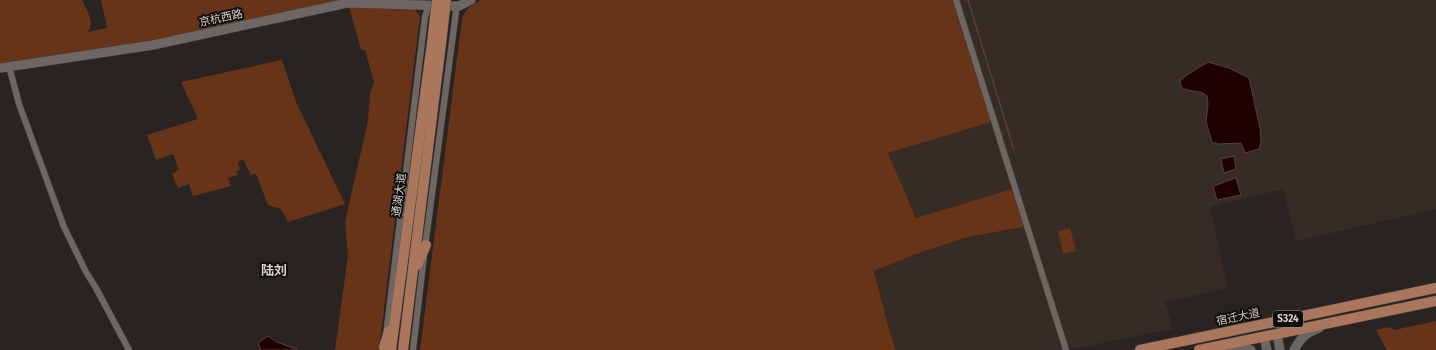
<svg xmlns="http://www.w3.org/2000/svg" width="1436" height="350" viewBox="0 0 1436 350" font-family="'Fira Sans','Noto Sans SC',sans-serif">
	<style>
		.built { fill: #362b25 }
		.green { fill: #683417 }
		.water { fill: #1f0200; stroke: #56403e }
		.lines { fill: none; stroke-linecap: round; stroke-linejoin: round }
		.stream { stroke: #56403e; stroke-width: 1.5 }
		.minor-casing { stroke: #45403e; stroke-width: 7 }
		.secondary-casing { stroke: #45403e; stroke-width: 10 }
		.primary-casing { stroke: #45403e; stroke-width: 11 }
		.minor { stroke: #6d6663; stroke-width: 6 }
		.secondary { stroke: #6d6663; stroke-width: 9 }
		.primary { stroke: #ab775c; stroke-width: 10 }
		.primary-bridge-casing { stroke: #45403e; stroke-width: 11; stroke-linecap: butt }
		.primary-bridge { stroke: #ab775c; stroke-width: 10 }
		.labels { text-anchor: middle; dominant-baseline: central; stroke-width: 4; stroke-linejoin: round; paint-order: stroke }
		.shield { fill: #100e0c; stroke: #9b9795; stroke-width: 1 }
		.shield-label { font-size: 10px; font-weight: bold; fill: #d6d2d0 }
		.street-label { font-size: 11px; fill: #d6d2d0; stroke: #100e0c }
		.quarter-label { font-size: 13px; font-weight: bold; fill: #d6d2d0; stroke: #100e0c }
	</style>
	<rect width="100%" height="100%" fill="#292421"/>
	<g class="built">
		<path d="M959,0h477v209l-140,32 -13,-52 -73,18 18,81 -63,14 8,27 -101,20 -4,-4z"/>
		<path d="M991,122l21,67 -96,29 -28,-66z"/>
		<path d="M1024,227l37,120v3h-165l-8,-24 -14,-55 48,-19 46,-15z"/>
	</g>
	<g class="green">
		<path d="M0,0h82c5,11 13,22 6,32l19,-4 -6,-28h241l-188,41 -154,26z"/>
		<path d="M481,0h471l39,122 -103,31 28,65 96,-29 12,38 -56,10 -46,15 -48,19 14,55 8,24h-476l42,-331c4,-11 10,-14 19,-19z"/>
		<path d="M349,6l64,1 7,9 -41,334h-44l13,-94 -3,-34 18,-79 5,-23 2,-27 4,-11 -9,-32h-4z"/>
		<path d="M282,60l14,42 49,102 -57,18 -7,-13 -13,-4 -12,-31 -5,1 -8,-16 -5,3 2,8 -4,1 2,4 -10,3 3,8 -38,10 -4,-12 -11,4 -6,-14 7,-4 -6,-16 -17,6 -9,-25 51,-16 -17,-37z"/>
		<path d="M1070,228l6,23 -13,3 -5,-23z"/>
		<path d="M1436,321v29h-49l-11,-20 14,-3 4,3z"/>
	</g>
	<g class="water">
		<path d="M1208,62l21,6 20,10 11,50 1,15 -2,6 -14,4 -4,-10 -23,1 -6,-2 -6,-20 2,-18 -1,-8c-8,-7 -17,-3 -26,-9l-1,-6 7,-6z"/>
		<path d="M1234,156l2,12 -3,2 -9,3 -3,-14z"/>
		<path d="M1236,178l5,17 -24,5 -4,-14c9,-2 14,-6 23,-8z"/>
		<path d="M268,336l9,6 21,8h-37l-3,-7z"/>
	</g>
	<g class="lines">
		<path class="stream" d="M968,0l46,150"/>
		<defs>
			<g id="minor">
				<path d="M956,0l110,350"/>
				<path d="M9,66l10,38 45,123 22,45 10,16 33,62"/>
				<path d="M425,247l31,-235 -2,-6"/>
				<path d="M386,335l39,-318 4,-12"/>
				<path d="M413,350l11,-94"/>
			</g>
			<g id="secondary">
				<path d="M0,68l153,-23 194,-42 107,3h5l12,-6"/>
				<path d="M1277,334l3,16"/>
				<path d="M1264,337l3,13"/>
				<path d="M1224,347l19,1 8,2"/>
				<path d="M1294,350c7,-12 11,-17 25,-22"/>
			</g>
			<g id="primary">
				<path d="M417,265l9,-20"/>
				<path d="M384,347l5,-16"/>
				<path d="M391,350l41,-307"/>
				<path d="M403,350l38,-306"/>
				<path d="M1140,350l296,-62"/>
				<path d="M1199,350l237,-49"/>
			</g>
		</defs>
		<use href="#minor" class="minor-casing"/>
		<use href="#secondary" class="secondary-casing"/>
		<use href="#primary" class="primary-casing"/>
		<use href="#minor" class="minor"/>
		<use href="#secondary" class="secondary"/>
		<use href="#primary" class="primary"/>
		<defs>
			<g id="primary-bridge">
				<path d="M432,43l5,-43"/>
				<path d="M441,44l5,-44"/>
			</g>
		</defs>
		<use href="#primary-bridge" class="primary-bridge-casing"/>
		<use href="#primary-bridge" class="primary-bridge"/>
	</g>
	<g class="labels">
		<rect class="shield" x="1273" y="311" width="30" height="16" rx="3"/>
		<g class="shield-label">
			<text x="1288" y="319">S324</text>
		</g>
		<g class="street-label">
			<text transform="translate(221 18) rotate(-12)">京杭西路</text>
			<text transform="translate(399 195) rotate(-82)">通湖大道</text>
			<text transform="translate(1238 317) rotate(-12)">宿迁大道</text>
		</g>
		<g class="quarter-label">
			<text x="274" y="270">陆刘</text>
		</g>
	</g>
</svg>
